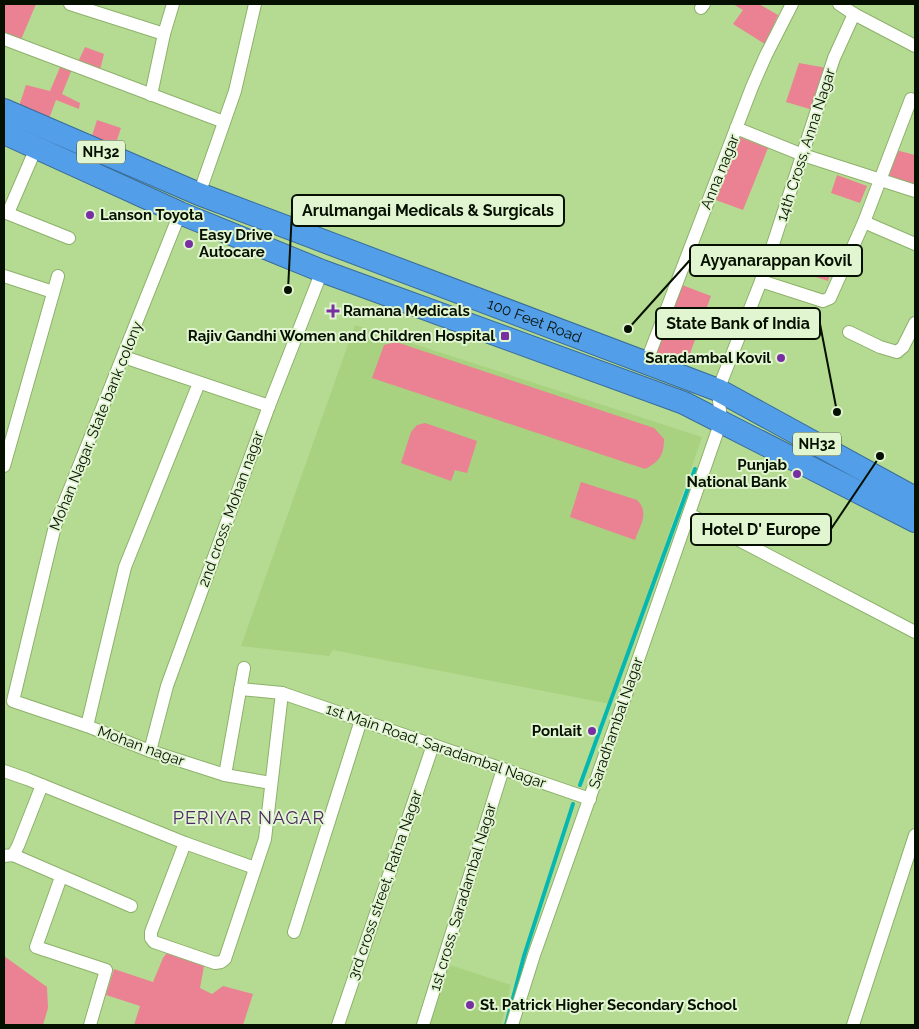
<svg xmlns="http://www.w3.org/2000/svg" width="919" height="1029" viewBox="0 0 919 1029" font-family="Raleway,sans-serif">
	<style>
		.built { fill: #a8d180 }
		.green { fill: #ea8293 }
		.lines { fill: none; stroke-linecap: round; stroke-linejoin: round }
		.stream { stroke: #06b7b1; stroke-width: 4 }
		.street-casing { stroke: #8db16a; stroke-width: 14 }
		.highway-casing { stroke: #386c97; stroke-width: 24 }
		.street { stroke: #fff; stroke-width: 12 }
		.highway { stroke: #539ee9; stroke-width: 22 }
		.poi-dot { fill: #782fa2; stroke: #e2f5d1; stroke-width: 2 }
		.labels { text-anchor: middle; dominant-baseline: central; stroke-width: 4; stroke-linejoin: round; paint-order: stroke }
		.shield { fill: #e2f5d1; stroke: #47553f; stroke-width: 1 }
		.shield-label { font-size: 14px; font-weight: bold; fill: #051000 }
		.street-label { font-size: 15px; fill: #051000; stroke: #e2f5d1 }
		.poi-label { font-size: 15px; font-weight: bold; fill: #051000; stroke: #e2f5d1; text-anchor: start }
		.quarter-label { font-size: 18px; letter-spacing: 1px; fill: #4c2a62; stroke: #e2f5d1 }
		.leader { fill: none; stroke: #051000; stroke-width: 2 }
		.callout-dot { fill: #051000; stroke: #e2f5d1; stroke-width: 2 }
		.callout { fill: #e2f5d1; stroke: #051000; stroke-width: 2 }
		.callout-label { font-size: 16px; text-anchor: middle; font-weight: bold; fill: #051000 }
	</style>
	<rect width="100%" height="100%" fill="#b5db92"/>
	<g class="built">
		<path d="M355,325l347,112 -92,267 -277,-54 -4,6 -88,-10z"/>
		<path d="M447,964l64,21 -10,40h-73z"/>
	</g>
	<g class="green">
		<path d="M4,4h32l-16,38 -16,-6z"/>
		<path d="M733,4h26l19,11 -13,29 -32,-20 10,-14z"/>
		<path d="M85,47l19,7 -4,16 -22,-8z"/>
		<path d="M799,63l28,5 -14,42 -27,-8z"/>
		<path d="M61,65l11,4 -10,25 18,9 -1,6 -23,-9 -9,24 -30,-12 9,-27 24,6z"/>
		<path d="M97,120l24,8 -8,24 -23,-10z"/>
		<path d="M737,136l31,12 -25,62 -30,-11z"/>
		<path d="M896,150l19,5v31l-26,-9z"/>
		<path d="M837,175l30,11 -7,17 -29,-10z"/>
		<path d="M805,261l4,1v-1l23,8 -4,12 -27,-9z"/>
		<path d="M682,285l29,11 -27,74 -29,-12z"/>
		<path d="M396,342l258,86 10,11c0,16 -5,23 -19,30l-273,-91 12,-33z"/>
		<path d="M425,423l52,18 -10,32 -12,-3 -4,11 -50,-18 10,-31 6,-7z"/>
		<path d="M581,482l56,18c13,13 3,25 -2,40l-65,-23z"/>
		<path d="M169,950l5,6 30,10 -4,22 12,6 11,-8 30,8 -10,31h-109l6,-19 -34,-11 8,-26 39,13 10,-24z"/>
		<path d="M4,956l43,31 1,21 -5,17h-39z"/>
	</g>
	<g class="lines">
		<g class="stream">
			<path d="M580,785l115,-316"/>
			<path d="M506,1025l18,-69 49,-152"/>
		</g>
		<defs>
			<g id="street">
				<path d="M70,4l94,30"/>
				<path d="M839,4l15,10 61,32"/>
				<path d="M701,8l3,-4"/>
				<path d="M4,39l220,83"/>
				<path d="M151,95l13,-61 9,-30"/>
				<path d="M736,128l67,27 112,36"/>
				<path d="M199,194l36,-103 20,-87"/>
				<path d="M4,212l65,26"/>
				<path d="M8,213l28,-65"/>
				<path d="M180,213l-125,313 -42,175 74,25 63,25 75,24 46,8"/>
				<path d="M864,222l51,22"/>
				<path d="M4,276l49,16"/>
				<path d="M761,281l62,20 7,-3 34,-76 47,-123"/>
				<path d="M849,332l31,15 17,5 6,-5 12,-24"/>
				<path d="M124,357l145,49"/>
				<path d="M646,363l106,-276 14,-32 26,-51"/>
				<path d="M4,466l54,-190"/>
				<path d="M689,514l226,118"/>
				<path d="M240,689l42,4 308,106"/>
				<path d="M87,726l38,-159 74,-184"/>
				<path d="M150,751l17,-65 102,-280 53,-135"/>
				<path d="M4,771l23,8 158,64 70,25"/>
				<path d="M225,775l19,-107"/>
				<path d="M185,843l-34,89v6l3,4 61,21 6,-1 4,-3 40,-120 17,-146"/>
				<path d="M13,855l118,51"/>
				<path d="M4,856l9,-1 5,-9 24,-61"/>
				<path d="M61,877l-25,70 70,23 -16,55"/>
				<path d="M294,932l67,-212"/>
				<path d="M338,1025l95,-280"/>
				<path d="M423,1025l80,-256"/>
				<path d="M512,1025l22,-70 79,-223 108,-311 -3,-31 43,-109 73,-223 20,-44"/>
				<path d="M853,1025l62,-190"/>
			</g>
			<g id="highway">
				<path id="s1" d="M4,110l195,84 519,196 197,108"/>
				<path d="M4,133l176,80 142,58 362,132 231,118"/>
			</g>
		</defs>
		<use href="#street" class="street-casing"/>
		<use href="#highway" class="highway-casing"/>
		<use href="#street" class="street"/>
		<use href="#highway" class="highway"/>
	</g>
	<g class="poi-dot">
		<circle cx="90" cy="215" r="5"/>
		<circle cx="189" cy="244" r="5"/>
		<path d="M330.5 303.5h5v5h5v5h-5v5h-5v-5h-5v-5h5z"/>
		<rect x="500" y="331" width="10" height="10" rx="2.5"/>
		<circle cx="781" cy="358" r="5"/>
		<circle cx="797" cy="474" r="5"/>
		<circle cx="592" cy="731" r="5"/>
		<circle cx="470" cy="1005" r="5"/>
	</g>
	<g class="labels">
		<g class="shield">
			<rect x="77" y="140.5" width="48" height="23" rx="4"/>
			<rect x="793" y="432.5" width="48" height="23" rx="4"/>
		</g>
		<g class="shield-label">
			<text x="101" y="152">NH32</text>
			<text x="817" y="444">NH32</text>
		</g>
		<g class="street-label">
			<text transform="translate(806 145) rotate(-72)">14th Cross, Anna Nagar</text>
			<text transform="translate(720 172) rotate(-68)">Anna nagar</text>
			<text stroke="none"><textPath href="#s1" startOffset="571">100 Feet Road</textPath></text>
			<text transform="translate(96 426) rotate(-68)">Mohan Nagar, State bank colony</text>
			<text transform="translate(231 509) rotate(-70)">2nd cross, Mohan nagar</text>
			<text transform="translate(616 723) rotate(-71)">Saradhambal Nagar</text>
			<text transform="translate(141 746) rotate(20)">Mohan nagar</text>
			<text transform="translate(436 746) rotate(19)">1st Main Road, Saradambal Nagar</text>
			<text transform="translate(385 885) rotate(-71)">3rd cross street, Ratna Nagar</text>
			<text transform="translate(463 897) rotate(-73)">1st cross, Saradambal Nagar</text>
		</g>
		<g class="poi-label">
			<text x="100" y="215">Lanson Toyota</text>
			<text x="199" y="235">Easy Drive<tspan x="199" dy="17">Autocare</tspan></text>
			<text x="343" y="311">Ramana Medicals</text>
			<text x="495" y="336" text-anchor="end">Rajiv Gandhi Women and Children Hospital</text>
			<text x="771" y="358" text-anchor="end">Saradambal Kovil</text>
			<text x="787" y="465" text-anchor="end">Punjab<tspan x="787" dy="17">National Bank</tspan></text>
			<text x="582" y="731" text-anchor="end">Ponlait</text>
			<text x="480" y="1005">St. Patrick Higher Secondary School</text>
		</g>
		<g class="quarter-label">
			<text x="249" y="817">PERIYAR NAGAR</text>
		</g>
	</g>
	<path class="leader" d="M288 290L292 211M628 329L690 260M837 412L820 324M880 456L831 529"/>
	<g class="callout-dot">
		<circle cx="288" cy="290" r="5"/>
		<circle cx="628" cy="329" r="5"/>
		<circle cx="837" cy="412" r="5"/>
		<circle cx="880" cy="456" r="5"/>
	</g>
	<g class="callout">
		<rect x="292" y="195" width="272" height="31" rx="5"/>
		<rect x="690" y="245" width="172" height="31" rx="5"/>
		<rect x="656" y="308" width="164" height="31" rx="5"/>
		<rect x="691" y="514" width="140" height="31" rx="5"/>
	</g>
	<g class="callout-label">
		<text x="428" y="216">Arulmangai Medicals &amp; Surgicals</text>
		<text x="776" y="266">Ayyanarappan Kovil</text>
		<text x="738" y="329">State Bank of India</text>
		<text x="761" y="535">Hotel D' Europe</text>
	</g>
	<rect width="919" height="1029" fill="none" stroke="#051000" stroke-width="10"/>
</svg>
